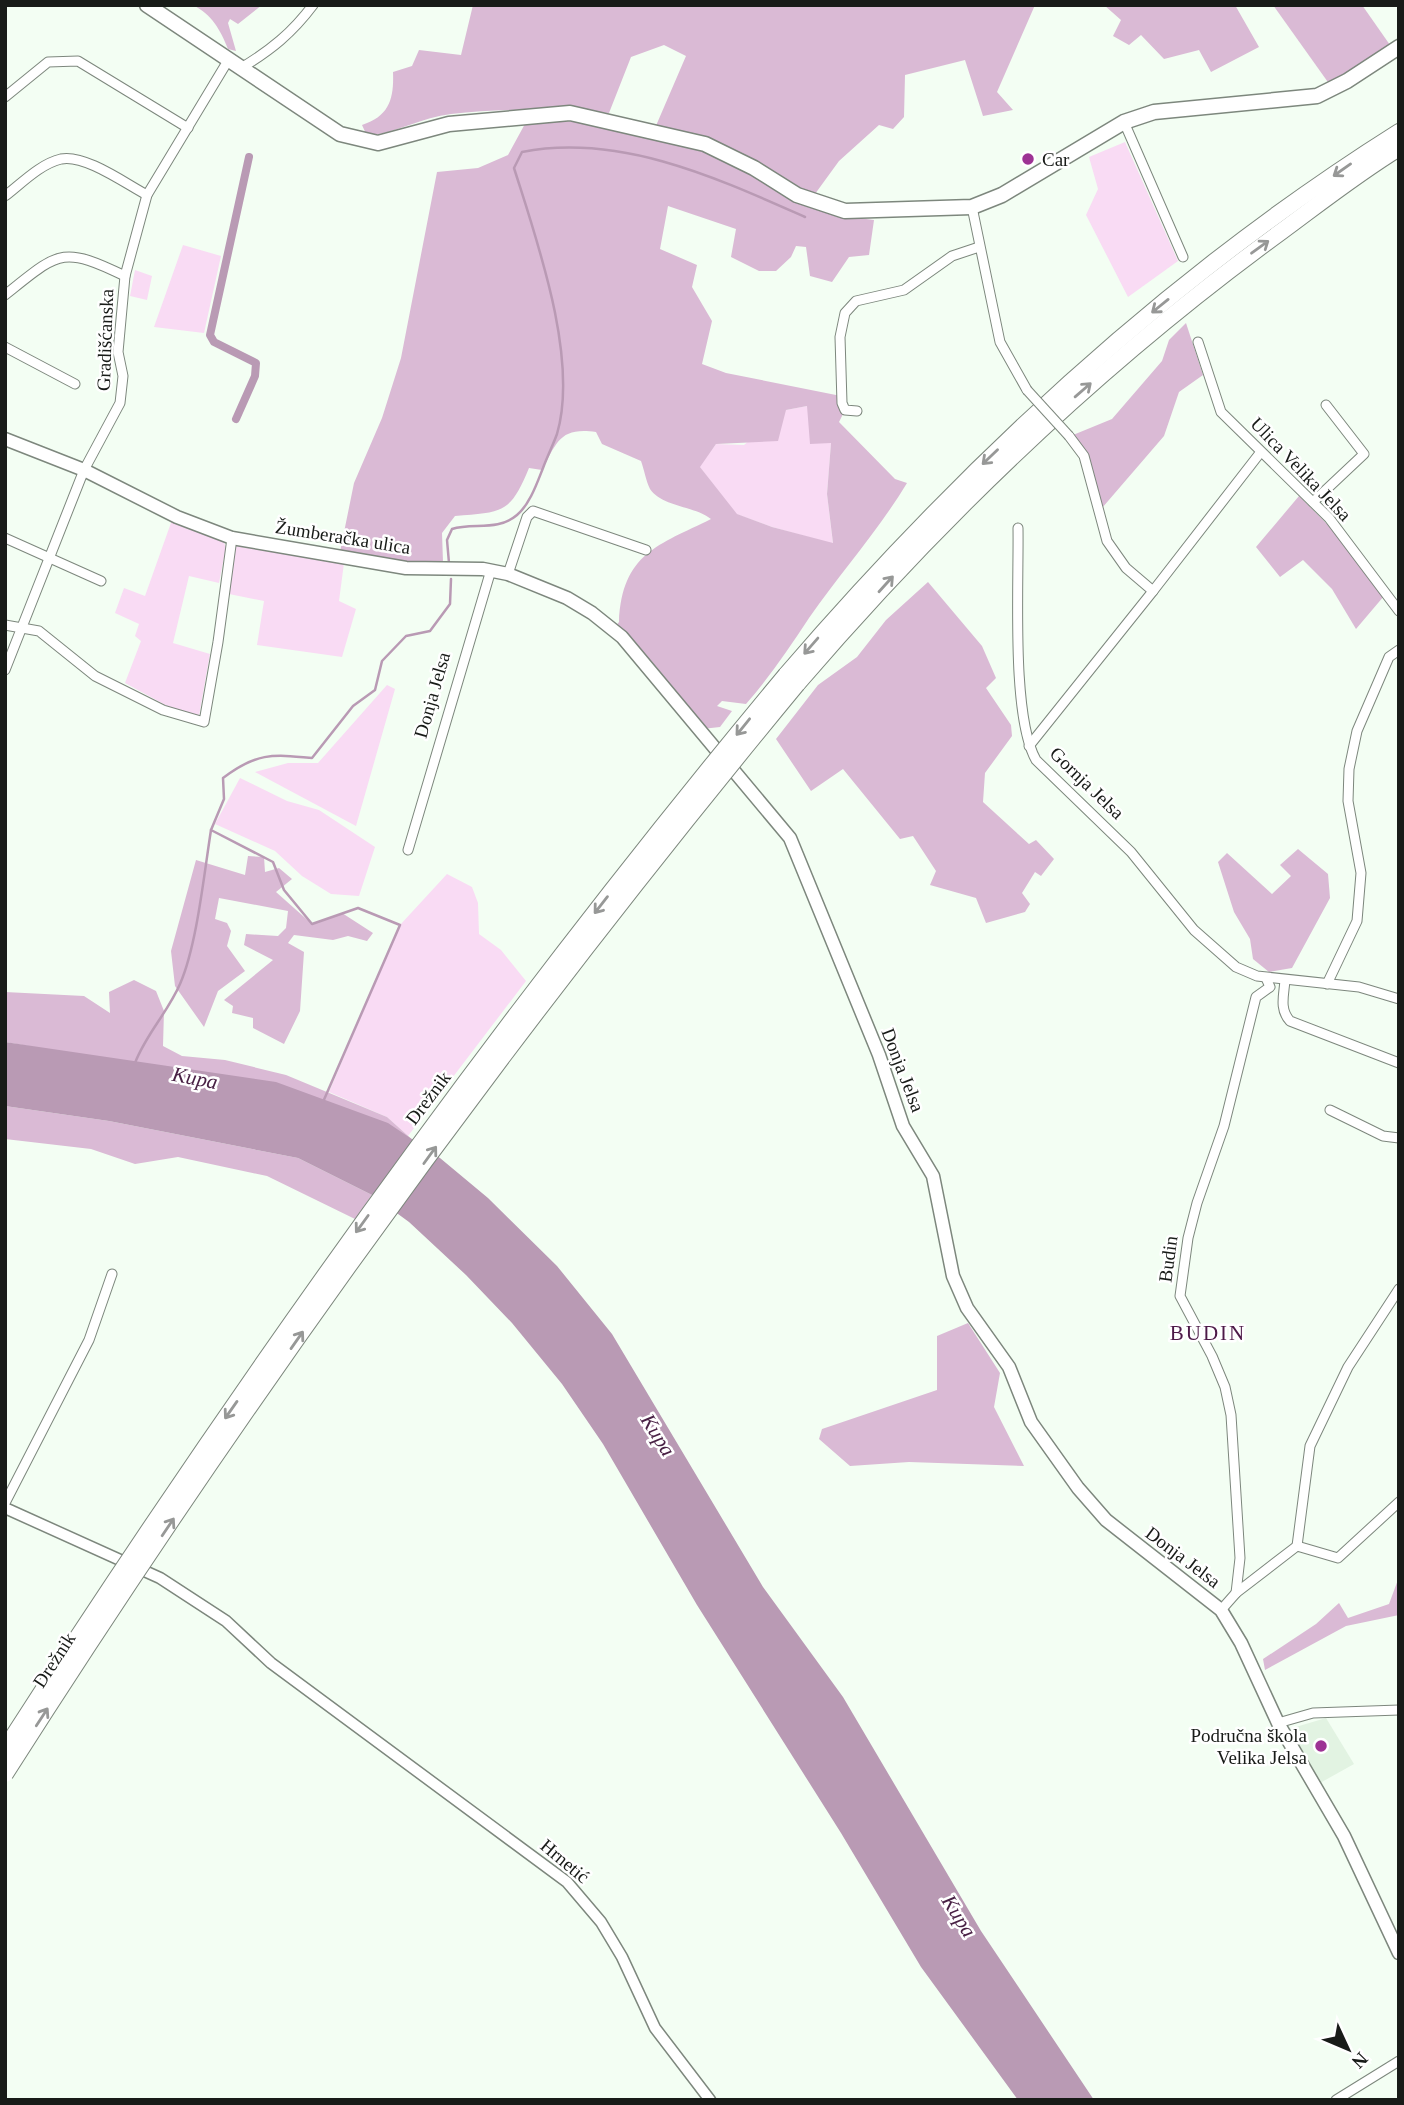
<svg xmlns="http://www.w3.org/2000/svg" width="1404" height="2105" viewBox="0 0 1404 2105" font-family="'Times New Roman',serif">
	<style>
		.built { fill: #e2f3e2 }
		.green { fill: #f9dbf4 }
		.forest { fill: #dabad5; fill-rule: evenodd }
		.water { fill: #b99ab4 }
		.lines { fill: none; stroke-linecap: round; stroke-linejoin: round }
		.stream { stroke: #b99ab4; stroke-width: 2.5 }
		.canal { stroke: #b99ab4; stroke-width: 8 }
		.minor-casing { stroke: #7d877d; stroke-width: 11 }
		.tertiary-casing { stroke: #7d877d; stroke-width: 13 }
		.secondary-casing { stroke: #7d877d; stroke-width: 15 }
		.primary-casing { stroke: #7d877d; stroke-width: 17 }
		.motorway-casing { stroke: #7d877d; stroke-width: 18 }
		.minor { stroke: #fff; stroke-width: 9 }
		.tertiary { stroke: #fff; stroke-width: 10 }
		.secondary { stroke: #fff; stroke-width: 12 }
		.primary { stroke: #fff; stroke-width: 14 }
		.motorway { stroke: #fff; stroke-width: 16 }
		.minor-bridge-casing { stroke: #7d877d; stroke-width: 11; stroke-linecap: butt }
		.motorway-bridge-casing { stroke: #7d877d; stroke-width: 18; stroke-linecap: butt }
		.minor-bridge { stroke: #fff; stroke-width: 9 }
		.motorway-bridge { stroke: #fff; stroke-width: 16 }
		.oneway { stroke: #979897 }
		.poi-dot { fill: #9d3394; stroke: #fff; stroke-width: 2.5 }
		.labels { text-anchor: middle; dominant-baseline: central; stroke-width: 5; stroke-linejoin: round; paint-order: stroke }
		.poi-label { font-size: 19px; fill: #181b18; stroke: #fff; text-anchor: start }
		.street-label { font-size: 19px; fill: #181b18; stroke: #fff }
		.water-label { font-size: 21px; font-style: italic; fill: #492145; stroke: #fff }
		.neighbourhood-label { font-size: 21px; letter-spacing: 2px; fill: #4d1a48; stroke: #fff }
	</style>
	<rect width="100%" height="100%" fill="#f3fef3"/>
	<path class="built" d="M1326,1718l28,46 -34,19 -31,-54z"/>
	<g class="green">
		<path d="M1125,142l53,119 -50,36 -42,-82 12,-26 -9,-32z"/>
		<path d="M183,245l38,11 -17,77 -50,-6z"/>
		<path d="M135,270l17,6 -5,24 -17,-4z"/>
		<path d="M807,406l24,37 -4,51 6,50 -61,-17 -36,-13 -37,-48 17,-22 28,1 42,-35z"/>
		<path d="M172,520l50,19 4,8 -7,36 -30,-7 -16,67 37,11 -11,62 -30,-9 -44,-24 16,-42 -6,-5 4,-12 -24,-11 9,-25 21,8z"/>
		<path d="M235,546l109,17 -5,38 17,8 -14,48 -85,-12 7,-44 -35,-7z"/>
		<path d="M387,685l8,4 -39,137 -101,-54 33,-9h30z"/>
		<path d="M240,778l47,23 32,9 56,37 -16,49 -28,-2 -29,-18 -27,-25 -60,-27z"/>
		<path d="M447,874l25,13 6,16 1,31 22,16 25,31 -118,155 -21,-19 -58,-25 71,-167z"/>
	</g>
	<g class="forest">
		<path d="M193,5h69l-24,19 -8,-5 -2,4 8,28 -8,-2c-8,-20 -16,-34 -35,-44z"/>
		<path d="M473,5h562l-38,87 16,18 -30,6 -18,-56 -60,15 -1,42 -11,12 -14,-4 -40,36 -32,44 28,10 39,5 -5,35 -20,2 -17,25 -22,-6 -4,-29 -10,-1 -5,11 -15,14h-17l-28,-14 5,-28 -68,-23 -8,43 37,16 -5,22 20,34 -10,43 24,9 115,23 4,14 -6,12 56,57 12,4c-29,48 -66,89 -98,135 -20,30 -39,59 -63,86l-24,-3 -5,5 15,5 -12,16 -18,2 -87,-102 4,-5c3,-69 40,-77 92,-103 -16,-13 -49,-12 -61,-30 -4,-8 -6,-20 -9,-28l-39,-17 -6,-12c-36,-5 -39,10 -54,38l-13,-2c-19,46 -26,44 -74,48l-13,17 1,29 -41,2 -62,-12 14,-69 28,-65 19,-60 36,-186 41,-4 30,-13 18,-33 64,-1 62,14 34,-79 -22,-11 -33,12 -22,56c-52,-4 -105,-5 -158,1 -28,3 -55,19 -84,22l-5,-11c28,-9 32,-27 31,-53l19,-6 7,-16 42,5zM807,406l3,38 21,-1 -4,51 6,49 -61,-16 -35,-13 -37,-47 16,-23 62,-3 8,-31z"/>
		<path d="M1104,5h131l24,42 -48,25 -12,-22 -35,9 -23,-24 -12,10 -16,-9 8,-16z"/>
		<path d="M1273,5h89l28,40 -60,40z"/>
		<path d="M1186,323l17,52 -24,17 -15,44 -62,72 -14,-55 -15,-18 39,-16 50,-58 7,-21z"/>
		<path d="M1299,496l29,29 56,71 -28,33 -24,-40 -29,-29 -23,17 -24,-30z"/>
		<path d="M928,582l54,64 14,32 -10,10 25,37 1,11 -27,37 -2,29 46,42 7,-4 18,19 -13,17 -6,-4 -13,21 8,11 -5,8 -39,11 -10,-25 -46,-13 6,-14 -23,-35 -13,3 -57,-70 -32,22 -35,-52 42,-54 39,-28 29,-37z"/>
		<path d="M1298,849l30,25 2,24 -38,70 -23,4 -16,-13 -3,-20 -16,-27 -16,-50 9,-9 45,41 19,-18 -11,-11z"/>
		<path d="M248,856l16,1 1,15 14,-4 13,11 -16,13 36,32 30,-11 31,20 -6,8 -19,-5 -15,4 -39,-5 -6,8 16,9 -4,59 -16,33 -31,-16v-10l-21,-5 1,-7 -9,-6 49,-40 -29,-15 2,-11 32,2 8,-8 2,-17 -69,-13 -4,21 12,4 4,8 -4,15 18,25 -27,20 -14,36 -29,-41 -4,-35 25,-91 49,15z"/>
		<path d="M134,980l22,11 8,20 -1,35 19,10 43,4 61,15 101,42 29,26 -330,-87 -81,-14v-50l79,4 26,17 -1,-21z"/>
		<path d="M5,1106l104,15 189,37 74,37 -17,24 -88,-43 -89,-19 -43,7 -44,-15 -86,-10z"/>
		<path d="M968,1323l32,50 -6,34 30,59 -115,-4 -59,4 -31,-27 3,-10 115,-39v-54z"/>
		<path d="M1399,1577v38l-53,11 -81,44 -2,-11 53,-35 23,-21 9,15 41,-14z"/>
	</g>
	<path class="water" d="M5,1042l271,40 112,41 52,35 48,40 69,68 55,68 151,253 80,110 138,234 113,169h-76l-97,-133 -80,-134 -144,-228 -94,-161 -41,-60 -50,-61 -46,-48 -57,-53 -37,-27 -74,-37 -189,-37 -104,-15z"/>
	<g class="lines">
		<g class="stream">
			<path d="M449,563l-2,-23 5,-11c21,-7 45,3 65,-14 13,-11 20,-32 26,-47 4,-11 10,-23 14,-34 22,-75 -20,-193 -43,-266l8,-16c98,-19 195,26 283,65"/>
			<path d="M135,1063c11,-29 33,-51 45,-79 17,-39 24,-110 31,-154"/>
			<path d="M323,1102l77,-177 -42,-17 -46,16 -28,-34 -11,-28 -62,-32 13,-31 -1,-21c33,-25 48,-24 89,-20l41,-52 22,-16 7,-29 24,-25 24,-5 20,-27 1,-25"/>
		</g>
		<path class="canal" d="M236,419l19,-43 1,-13 -42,-21 -4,-7 39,-178"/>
		<defs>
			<g id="minor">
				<path d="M241,68c30,-18 51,-35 72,-63"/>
				<path d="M5,97l43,-35 30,-1 110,67"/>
				<path d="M1124,122l59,135"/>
				<path d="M5,196c17,-13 35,-32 56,-37 24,-5 65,25 86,36"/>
				<path d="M972,207l28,135 27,48"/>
				<path d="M5,295c54,-43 56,-50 120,-19"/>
				<path d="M1198,342l23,70 108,106 70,93"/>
				<path d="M5,347l70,37"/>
				<path d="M857,411l-12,-1 -3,-7 -2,-66 5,-24 11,-12 48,-11 48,-34 27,-9"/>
				<path d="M1313,502l51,-48 -38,-49"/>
				<path d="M1018,528c1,55 -7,188 18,232l95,92 63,78 42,37 21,9 102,11 40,12"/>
				<path d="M5,538l96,43"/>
				<path d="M508,574l19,-57 6,-6 113,39"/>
				<path d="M1153,591l107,-138"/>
				<path d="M5,625l34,6 56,45 68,34 41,12 14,-80 14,-104"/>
				<path d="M5,670l79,-200 36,-67 3,-27 -5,-24 7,-76 22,-81 82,-136"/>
				<path d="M1029,746l124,-155 -27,-23 -19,-27 -23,-85 -15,-20"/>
				<path d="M408,850l83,-280"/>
				<path d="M1285,980c-1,15 -6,29 5,41l109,42"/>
				<path d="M1327,984l30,-63 4,-48 -13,-72 1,-32 8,-38 32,-74 10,-7"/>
				<path d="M1330,1110l53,26 16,2"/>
				<path d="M5,1503l84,-163 23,-66"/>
				<path d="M1297,1546l13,-100 38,-79 51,-78"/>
				<path d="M1236,1593l4,-35 -9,-143 -6,-28 -13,-31 -32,-60 8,-58 9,-35 27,-77 32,-129 14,-10 -4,-9"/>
				<path d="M1221,1610l15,-17 61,-47 41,12 61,-56"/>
				<path d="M1278,1723l35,-10 86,-3"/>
				<path d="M1336,2100l63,-39"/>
			</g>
			<path id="tertiary" d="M5,1508l155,70 66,43 45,42 296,219 34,40 21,35 33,71 55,72"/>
			<path id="secondary" d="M5,439l79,31 93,47 55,21 174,30 77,1 25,5 59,24 25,15 30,24 168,201 89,217 24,71 30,50 20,100 14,32 42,59 22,55 47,66 28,32 115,90 20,33 37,80 66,113 55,117"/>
			<path id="primary" d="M147,5l193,129 38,9 71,-19 121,-11 135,31 49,24 43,27 48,16 127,-4 30,-12 122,-73 30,-10 163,-16 30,-15 52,-34"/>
			<g id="motorway">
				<path d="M786,675c178,-207 381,-397 613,-543"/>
				<path d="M797,684c145,-169 305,-322 485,-453 38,-28 76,-58 117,-83"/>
			</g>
		</defs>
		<use href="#minor" class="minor-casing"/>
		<use href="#tertiary" class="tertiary-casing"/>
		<use href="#secondary" class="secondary-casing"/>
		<use href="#primary" class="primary-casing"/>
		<use href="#motorway" class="motorway-casing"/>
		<use href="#minor" class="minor"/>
		<use href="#tertiary" class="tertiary"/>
		<use href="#secondary" class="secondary"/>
		<use href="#primary" class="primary"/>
		<use href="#motorway" class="motorway"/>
		<defs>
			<path id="minor-bridge" d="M1027,390l42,46"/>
			<g id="motorway-bridge">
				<path d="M5,1749c240,-373 498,-734 781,-1074"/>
				<path d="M5,1774c241,-379 506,-744 792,-1090"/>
			</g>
		</defs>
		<use href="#minor-bridge" class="minor-bridge-casing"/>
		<use href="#motorway-bridge" class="motorway-bridge-casing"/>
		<use href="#minor-bridge" class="minor-bridge"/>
		<use href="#motorway-bridge" class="motorway-bridge"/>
	</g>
	<defs><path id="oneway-shaft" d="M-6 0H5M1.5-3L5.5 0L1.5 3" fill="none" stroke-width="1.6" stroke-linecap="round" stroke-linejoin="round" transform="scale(1.75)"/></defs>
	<g class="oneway">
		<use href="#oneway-shaft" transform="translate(1342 170) rotate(145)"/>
		<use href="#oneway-shaft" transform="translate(1260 247) rotate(-36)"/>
		<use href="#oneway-shaft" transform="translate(1160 306) rotate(141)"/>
		<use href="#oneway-shaft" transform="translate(1083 390) rotate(-41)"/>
		<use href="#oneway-shaft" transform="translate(990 457) rotate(136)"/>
		<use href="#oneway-shaft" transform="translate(886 584) rotate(-48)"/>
		<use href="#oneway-shaft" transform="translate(811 646) rotate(131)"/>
		<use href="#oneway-shaft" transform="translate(743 727) rotate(129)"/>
		<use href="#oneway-shaft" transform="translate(601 905) rotate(128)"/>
		<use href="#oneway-shaft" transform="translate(430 1155) rotate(-54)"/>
		<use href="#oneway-shaft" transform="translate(362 1224) rotate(126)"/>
		<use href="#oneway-shaft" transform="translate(297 1340) rotate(-55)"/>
		<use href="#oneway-shaft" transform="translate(231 1410) rotate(125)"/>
		<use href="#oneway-shaft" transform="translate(168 1527) rotate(-56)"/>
		<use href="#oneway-shaft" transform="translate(42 1717) rotate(-57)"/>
	</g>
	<g class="poi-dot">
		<circle cx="1028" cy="159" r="7"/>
		<circle cx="1321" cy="1746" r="7"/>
	</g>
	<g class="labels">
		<g class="poi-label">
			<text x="1042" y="159">Car</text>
			<text x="1307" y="1735" text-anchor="end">Područna škola<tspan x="1307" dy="22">Velika Jelsa</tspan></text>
		</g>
		<g class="street-label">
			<text transform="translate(105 340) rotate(-88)">Gradišćanska</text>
			<text transform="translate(1301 469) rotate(46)">Ulica Velika Jelsa</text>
			<text transform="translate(343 537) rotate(9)">Žumberačka ulica</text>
			<text transform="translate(432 695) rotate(-74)">Donja Jelsa</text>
			<text transform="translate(1087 783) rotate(44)">Gornja Jelsa</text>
			<text transform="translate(903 1070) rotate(69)">Donja Jelsa</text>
			<text transform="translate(428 1098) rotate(-53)">Drežnik</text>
			<text transform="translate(1168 1259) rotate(-82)">Budin</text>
			<text transform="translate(1183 1557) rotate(37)">Donja Jelsa</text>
			<text transform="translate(54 1660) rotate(-57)">Drežnik</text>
			<text transform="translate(565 1861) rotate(40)">Hrnetić</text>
		</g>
		<g class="water-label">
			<text transform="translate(195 1078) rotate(11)">Kupa</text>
			<text transform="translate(658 1435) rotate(58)">Kupa</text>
			<text transform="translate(959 1916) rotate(58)">Kupa</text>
		</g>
		<g class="neighbourhood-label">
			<text x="1208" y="1333">BUDIN</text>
		</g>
	</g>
	<rect width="1404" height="2105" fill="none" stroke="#181b18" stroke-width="14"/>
	<g transform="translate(1348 2049) rotate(134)" stroke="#ffffff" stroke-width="5" paint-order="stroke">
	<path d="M0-5L12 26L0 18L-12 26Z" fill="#181b18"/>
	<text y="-10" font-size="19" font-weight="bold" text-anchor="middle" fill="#181b18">N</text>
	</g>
</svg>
